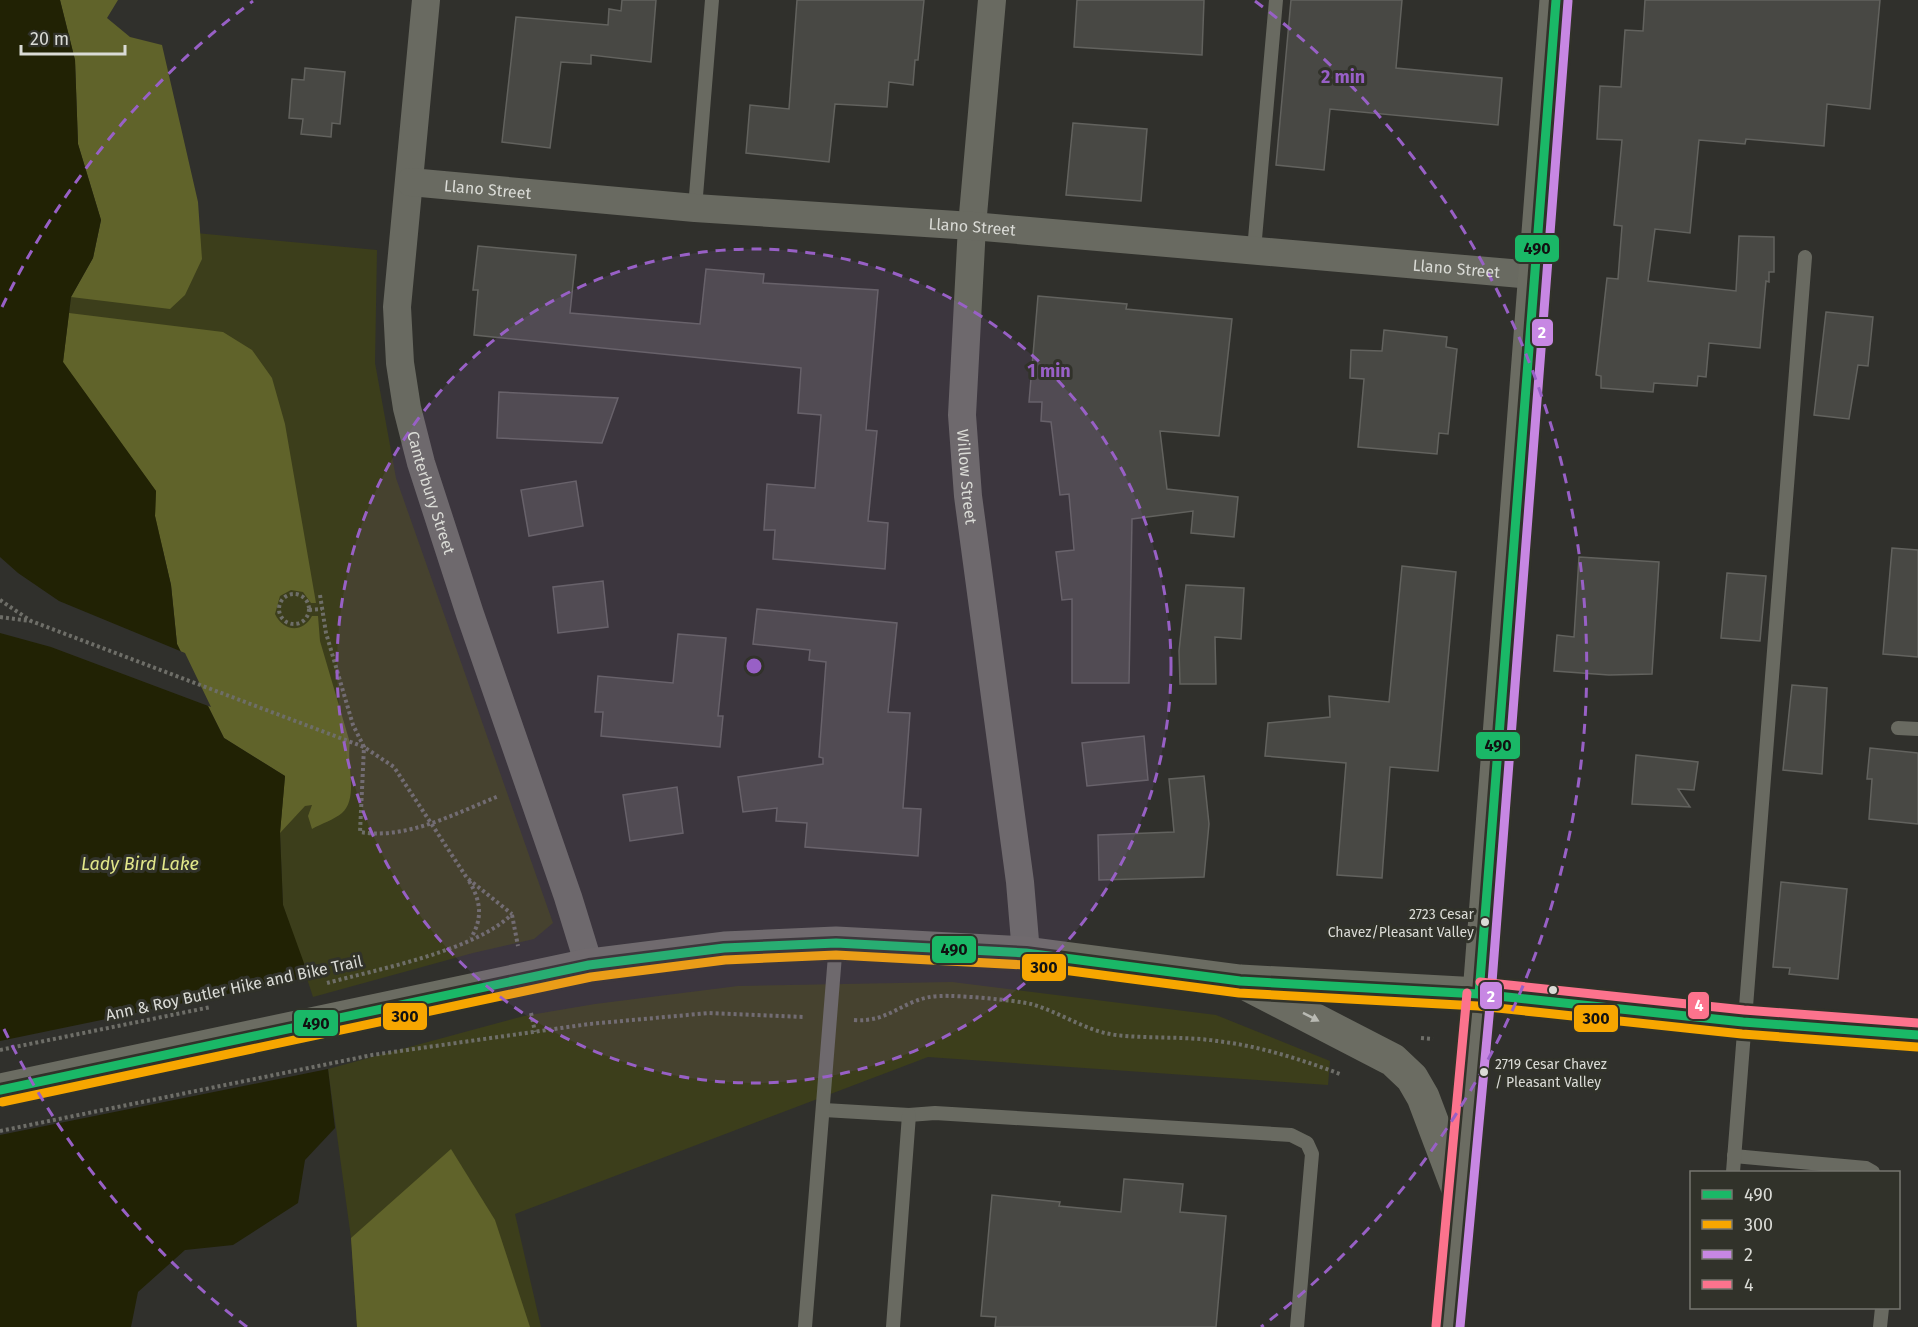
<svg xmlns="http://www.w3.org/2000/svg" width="1918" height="1327" viewBox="0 0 1918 1327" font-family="'Fira Sans',sans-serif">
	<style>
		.green { fill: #3c3e1b }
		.forest { fill: #60632a }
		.water { fill: #212204 }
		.pier { fill: #30302c }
		.building { fill: #484844; stroke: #62625e; stroke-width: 1.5 }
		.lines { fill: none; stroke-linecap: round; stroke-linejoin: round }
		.path { stroke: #6e6e68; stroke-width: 4; stroke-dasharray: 3 3; stroke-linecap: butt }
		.lane { stroke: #696a61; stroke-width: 14 }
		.street { stroke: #696a61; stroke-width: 28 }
		.secondary { stroke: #6b6c62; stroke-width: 33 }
		.bus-1-casing { stroke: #31322a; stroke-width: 14 }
		.bus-2-casing { stroke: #31322a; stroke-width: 14 }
		.bus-3-casing { stroke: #31322a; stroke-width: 14 }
		.bus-4-casing { stroke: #31322a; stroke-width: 14 }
		.bus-1 { stroke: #1ab867; stroke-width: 9 }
		.bus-2 { stroke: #f7a600; stroke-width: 9 }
		.bus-3 { stroke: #c787e3; stroke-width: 9 }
		.bus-4 { stroke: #fc738d; stroke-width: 9 }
		.oneway { fill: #b9bab3 }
		.ring { fill: none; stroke: #9860c6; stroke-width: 3; stroke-dasharray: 10 8 }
		.bus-dot { fill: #dadbd6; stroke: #31322a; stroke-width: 2 }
		.labels { text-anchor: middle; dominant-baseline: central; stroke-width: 6; stroke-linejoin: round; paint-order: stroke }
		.bus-label { font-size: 14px; fill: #dadbd6; stroke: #31322a; text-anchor: end }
		.street-label { font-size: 16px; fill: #dadbd6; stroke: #31322a }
		.water-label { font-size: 18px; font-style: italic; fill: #e2e78a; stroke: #31322a }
		.centre { fill: #9860c6; stroke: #31322a; stroke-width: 3 }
		.ring-label { font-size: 18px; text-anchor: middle; font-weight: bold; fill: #9860c6; stroke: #31322a; stroke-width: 6; stroke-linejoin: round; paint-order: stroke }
		.line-badge { stroke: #31322a; stroke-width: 2 }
		.badge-label { font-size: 16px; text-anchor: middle; font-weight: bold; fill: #fff }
		.pale-badge-label { font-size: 16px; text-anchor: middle; font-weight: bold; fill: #111 }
	</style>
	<rect width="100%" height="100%" fill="#30302c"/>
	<g class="green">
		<path d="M196,233l181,17 -2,113 21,115 157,445 -19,16 -61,14 -160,44 -30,-92 -3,-72 5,-57 -222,-414 8,-65z"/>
		<path d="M952,982l264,33 114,46 -2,24 -400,-28 -413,157 26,113h-184l-6,-89 -23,-169 196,-53 71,-12 143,-18z"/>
	</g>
	<g class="forest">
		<path d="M60,0h58l-11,18 23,19 32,8 36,157 4,57 -17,36 -15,14 -99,-12 22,-39 8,-38 -23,-76 -3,-84z"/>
		<path d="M69,313l154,19 29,18 20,28 13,46 31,179h-5l-8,-11 -12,-2 -11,6 -5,18c8,17 27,20 37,2h6l2,25 30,102c-4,20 9,55 -8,70 -7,6 -21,11 -30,16l-4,-13 4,-11 -7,1 -25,27 5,-57 -61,-38 -47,-94 -6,-59 -16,-69 1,-25 -93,-129z"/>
		<path d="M451,1149l44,71 35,107h-173l-6,-89z"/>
	</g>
	<g class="water">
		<path d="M0,0h60l15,60 3,84 23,76 -8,38 -22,39 -8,65 93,129 -1,25 16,69 6,59 47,94 61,38 -5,57 3,72 26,72 -309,64z"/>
		<path d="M328,1069l7,59 -30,32 -7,43 -65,42 -48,5 -47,42 -7,35h-131v-192z"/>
	</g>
	<path class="pier" d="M0,557l18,16 41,28 126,52 26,54 -160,-60 -51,-14z"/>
	<g class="building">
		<path d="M622,0h34l-5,62 -60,-7v9l-30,-2 -11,86 -48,-6 14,-125 92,8 1,-16 12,2z"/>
		<path d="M797,0h127l-6,60h-3l-2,25 -24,-3 -2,25 -52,-3 -6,58 -83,-9 4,-48 39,4z"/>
		<path d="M1077,0h127l-2,55 -128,-8z"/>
		<path d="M1291,0h111l-6,68 106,10 -4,47 -168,-16 -6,61 -48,-5z"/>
		<path d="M1645,0h235l-10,109 -43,-5 -3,42 -78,-7 -1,5 -46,-4 -9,93 -35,-4 -7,52 88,10 3,-55 35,1v35h-5v10l-3,-1 -6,67 -51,-5 -3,34 -8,-1 -1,10 -43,-3 -1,9 -52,-4v-12l-5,-1 11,-97 11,1 4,-53 -8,-1 8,-85 -25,-1 3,-53 21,1 4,-57 18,1z"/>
		<path d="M305,68l40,4 -5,52 -8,-1 -1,14 -30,-3 2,-15 -14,-1 3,-39 12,1z"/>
		<path d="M1073,123l74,6 -6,72 -75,-6z"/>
		<path d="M478,246l98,9 -6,58 130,11 6,-55 58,5 -1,9 115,7 -12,140 11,1 -9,90 20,2 -3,46 -112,-10 2,-29h-11l3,-46 48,4 6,-73 -23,-2 3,-45 -327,-33 4,-45h-5z"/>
		<path d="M1038,296l89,8 -1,5 106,10 -13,117 -59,-5 7,58 71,8 -4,40 -43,-4 2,-22 -61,8 -3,164h-57v-84l-10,1 -6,-48 18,-2 -5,-56 -9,1 -9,-73 -10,-1 1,-19h-13z"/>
		<path d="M1826,312l47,5 -5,49 -10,-1 -9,54 -35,-4z"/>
		<path d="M1384,330l63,7 -1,10 11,2 -9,85 -9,-1 -2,21 -79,-7 6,-68 -14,-1 1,-28 31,1z"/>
		<path d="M499,392l119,6 -16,45 -105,-5z"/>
		<path d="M576,481l7,45 -54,10 -8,-46z"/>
		<path d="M1892,548l26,2v107l-35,-3z"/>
		<path d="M1579,557l80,5 -7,112 -43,1 -55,-4 3,-36 17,2z"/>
		<path d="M1402,566l54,6 -18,199 -48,-4 -8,111 -45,-3 9,-112 -81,-7 3,-33 62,-6 -1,-21 60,6z"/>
		<path d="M1727,573l39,3 -6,65 -39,-3z"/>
		<path d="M603,581l5,46 -50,6 -5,-46z"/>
		<path d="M1186,585l58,3 -3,51 -26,-2 1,47h-36l-1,-33z"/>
		<path d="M757,609l140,14 -9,89 22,1 -7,95 18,1 -3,47 -113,-9 2,-24 -31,-2 1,-13 -34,4 -5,-35 85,-13v-6l-4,-1 7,-95 -17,-2 1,-10 -57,-6z"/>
		<path d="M678,634l48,4 -8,78h5l-3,31 -119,-11 2,-24h-8l3,-36 75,7z"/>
		<path d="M1792,685l35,3 -5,86 -39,-4z"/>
		<path d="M1144,736l4,44 -61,6 -5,-43z"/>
		<path d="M1870,748l48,5v71l-49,-5 3,-40h-5z"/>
		<path d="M1636,755l62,7 -4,28 -16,-1 12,18 -58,-3z"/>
		<path d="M1204,776l5,48 -5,53 -105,3 -1,-45 76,-3 -5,-53z"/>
		<path d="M677,787l6,46 -53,8 -7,-46z"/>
		<path d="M1781,882l66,7 -9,90 -49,-5 1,-6 -17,-1z"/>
		<path d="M1124,1179l59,5 -3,28 46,4 -10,111h-221l1,-10 -15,-1 11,-121 68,7 -1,4 62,6z"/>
	</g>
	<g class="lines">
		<g class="path">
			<circle cx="294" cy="609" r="15"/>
			<path d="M320,595l6,38 27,92 11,22 -4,85c47,8 96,-19 139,-36"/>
			<path d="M0,600l31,21 333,126 30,20 73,111 45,36"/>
			<path d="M309,610l13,-1"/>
			<path d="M0,617l30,4"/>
			<path d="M469,881c12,20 14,37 2,57"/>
			<path d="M512,915l6,31"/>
			<path d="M327,983c51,-14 148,-32 185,-69"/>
			<path d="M531,1013l4,19"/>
			<path d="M854,1020c37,3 50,-23 86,-24 17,-1 74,4 91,8 29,8 54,27 85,31 34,4 68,1 101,6 42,5 83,18 123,33"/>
			<path d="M1421,1038l12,1"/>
			<path d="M0,1050l211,-43"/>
			<path d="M0,1131l372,-76 217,-31 120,-11 96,4"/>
		</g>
		<g class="lane">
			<path d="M695,208l17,-208"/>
			<path d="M1254,250l22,-250"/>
			<path d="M1898,728l20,1"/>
			<path d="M824,1110l85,5 26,-2 356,22 16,8 5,11 -15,173"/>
			<path d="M1734,1156l132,12 7,4"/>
			<path d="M1733,1172l72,-915"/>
			<path d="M805,1327l31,-384"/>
			<path d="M893,1327l16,-212"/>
			<path d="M1880,1327l2,-19"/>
		</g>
		<g class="street">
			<path id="s1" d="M426,0l-29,307 3,56 7,45 14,55 49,151 98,283 21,68"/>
			<path id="s2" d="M992,0l-20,226 -10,189 6,81 52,386 6,71"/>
			<path id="s3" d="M410,182l285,26 277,18 561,49"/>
		</g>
		<g class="secondary">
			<path d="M1250,986l143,74 19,18 11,19 34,90"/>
			<path d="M0,1090l589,-125 135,-17 112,-5 190,10 214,28 239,13 264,28 175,13"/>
			<path d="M1448,1327l31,-333 77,-994"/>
		</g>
		<defs>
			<g id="bus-1">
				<path d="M1479,994l77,-994"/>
				<path d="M0,1090l589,-125 135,-17 112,-5 190,10 214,28 239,13 264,28 175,13"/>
			</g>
			<path id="bus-2" d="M2,1102l589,-125 134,-17 111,-5 189,10 214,28 239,13 264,28 175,13"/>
			<path id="bus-3" d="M1460,1327l31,-332 77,-994"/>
			<g id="bus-4">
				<path d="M1480,982l264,28 174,13"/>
				<path d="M1436,1326l31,-333"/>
			</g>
		</defs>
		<use href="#bus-1" class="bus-1-casing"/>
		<use href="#bus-2" class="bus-2-casing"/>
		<use href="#bus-3" class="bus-3-casing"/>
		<use href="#bus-4" class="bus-4-casing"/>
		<use href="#bus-1" class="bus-1"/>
		<use href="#bus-2" class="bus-2"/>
		<use href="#bus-3" class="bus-3"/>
		<use href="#bus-4" class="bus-4"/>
	</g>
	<defs><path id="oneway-solid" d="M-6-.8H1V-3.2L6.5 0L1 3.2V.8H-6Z" transform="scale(1.5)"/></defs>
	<use class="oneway" href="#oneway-solid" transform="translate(1311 1017) rotate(27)"/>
	<circle cx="754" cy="666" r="417" fill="#9860c6" fill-opacity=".12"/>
	<g class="ring">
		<circle cx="754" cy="666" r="417"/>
		<path d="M247 1327A833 833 0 0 1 2 1025M2 307A833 833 0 0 1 253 1M1255 1A833 833 0 0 1 1261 1327"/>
	</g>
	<g class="bus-dot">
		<circle cx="1485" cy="922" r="5"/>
		<circle cx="1553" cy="990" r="5"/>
		<circle cx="1484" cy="1072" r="5"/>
	</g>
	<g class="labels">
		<g class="bus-label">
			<text x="1474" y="914">2723 Cesar<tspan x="1474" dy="18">Chavez/Pleasant Valley</tspan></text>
			<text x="1495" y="1064" text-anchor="start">2719 Cesar Chavez<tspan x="1495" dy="18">/ Pleasant Valley</tspan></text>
		</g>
		<g class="street-label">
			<text stroke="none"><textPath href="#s3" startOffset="78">Llano Street</textPath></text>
			<text stroke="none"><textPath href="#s3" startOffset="564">Llano Street</textPath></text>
			<text stroke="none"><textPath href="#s3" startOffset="1050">Llano Street</textPath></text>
			<text stroke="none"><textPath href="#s2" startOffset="478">Willow Street</textPath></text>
			<text stroke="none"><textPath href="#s1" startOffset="498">Canterbury Street</textPath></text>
			<text transform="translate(234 988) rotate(-12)">Ann &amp; Roy Butler Hike and Bike Trail</text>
		</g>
		<g class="water-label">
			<text x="140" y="864">Lady Bird Lake</text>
		</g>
	</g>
	<circle cx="754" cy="666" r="9" class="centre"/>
	<g class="ring-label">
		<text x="1343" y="83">2 min</text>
		<text x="1049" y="377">1 min</text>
	</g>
	<g class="line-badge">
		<rect x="1514" y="234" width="46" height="29" rx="6" fill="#1ab867"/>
		<rect x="1531" y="318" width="23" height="29" rx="6" fill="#c787e3"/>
		<rect x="1475" y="731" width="46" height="29" rx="6" fill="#1ab867"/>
		<rect x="931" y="935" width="46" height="29" rx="6" fill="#1ab867"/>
		<rect x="1021" y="953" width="46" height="29" rx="6" fill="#f7a600"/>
		<rect x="1479" y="981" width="24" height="29" rx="6" fill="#c787e3"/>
		<rect x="1687" y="991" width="23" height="29" rx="6" fill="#fc738d"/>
		<rect x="382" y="1002" width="46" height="29" rx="6" fill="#f7a600"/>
		<rect x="1573" y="1004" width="46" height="29" rx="6" fill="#f7a600"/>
		<rect x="293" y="1009" width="46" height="28" rx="6" fill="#1ab867"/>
	</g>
	<g class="badge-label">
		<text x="1542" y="338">2</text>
		<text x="1491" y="1002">2</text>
		<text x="1699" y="1011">4</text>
	</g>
	<g class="pale-badge-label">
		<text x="1537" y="254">490</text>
		<text x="1498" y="751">490</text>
		<text x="954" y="955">490</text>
		<text x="1044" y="973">300</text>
		<text x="405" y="1022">300</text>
		<text x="1596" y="1024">300</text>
		<text x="316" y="1029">490</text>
	</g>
	<rect x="1690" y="1171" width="210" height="138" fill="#31322a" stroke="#75766f" stroke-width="1.5"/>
	<rect x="1702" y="1190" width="30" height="9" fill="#1ab867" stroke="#75766f" stroke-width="1.5"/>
	<text x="1744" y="1201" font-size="18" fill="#dadbd6">490</text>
	<rect x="1702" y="1220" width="30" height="9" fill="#f7a600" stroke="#75766f" stroke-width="1.5"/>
	<text x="1744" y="1231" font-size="18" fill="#dadbd6">300</text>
	<rect x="1702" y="1250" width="30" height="9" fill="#c787e3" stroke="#75766f" stroke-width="1.5"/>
	<text x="1744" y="1261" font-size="18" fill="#dadbd6">2</text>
	<rect x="1702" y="1280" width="30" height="9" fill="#fc738d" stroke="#75766f" stroke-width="1.5"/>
	<text x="1744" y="1291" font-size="18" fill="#dadbd6">4</text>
	<path d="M21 45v9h104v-9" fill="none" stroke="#dadbd6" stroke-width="3"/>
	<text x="30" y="45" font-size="18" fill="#dadbd6" stroke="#31322a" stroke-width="4.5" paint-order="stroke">20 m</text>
</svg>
